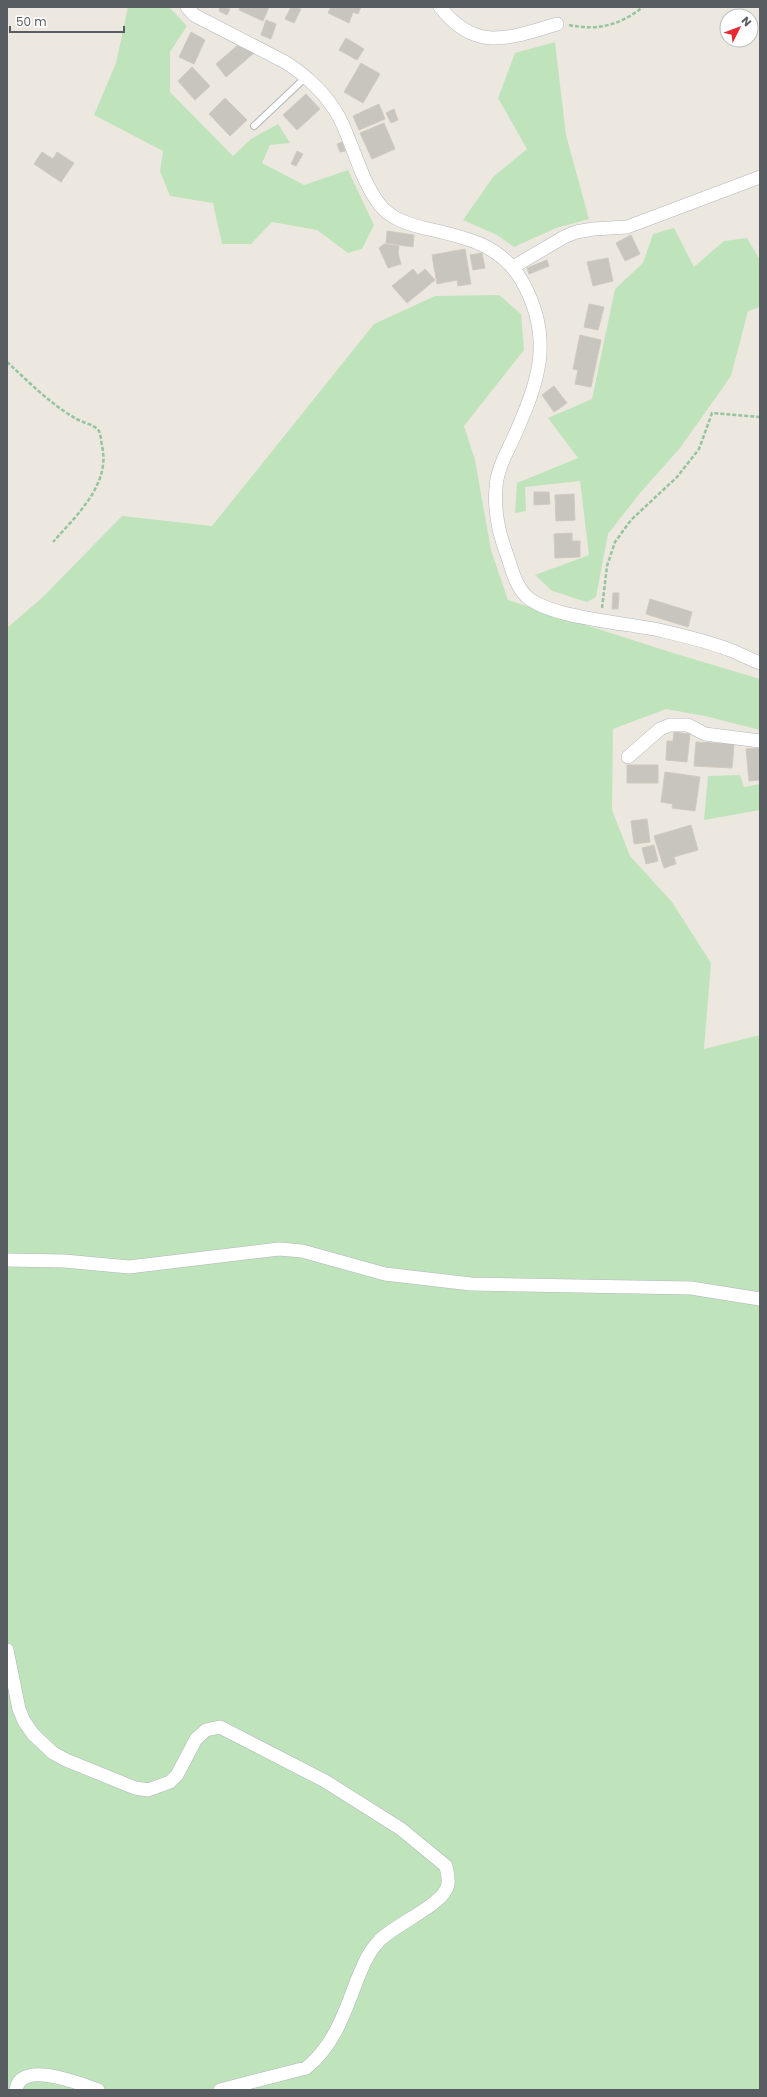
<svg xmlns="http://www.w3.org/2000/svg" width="767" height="2097" viewBox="0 0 767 2097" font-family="Poppins,sans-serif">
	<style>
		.green { fill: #bfe4bb }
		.building { fill: #c8c5bf; stroke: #d0c9be }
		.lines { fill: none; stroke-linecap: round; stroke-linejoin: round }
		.lane-casing { stroke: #b2b6ba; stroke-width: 8 }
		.street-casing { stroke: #b2b6ba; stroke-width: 14 }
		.path { stroke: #95c49e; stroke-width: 2.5; stroke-dasharray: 4 2; stroke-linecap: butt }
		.lane { stroke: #fff; stroke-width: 6 }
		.street { stroke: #fff; stroke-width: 13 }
	</style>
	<rect width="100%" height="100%" fill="#ece8df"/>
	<g class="green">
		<path d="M128,7h41l18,19 -17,26v40l63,64 18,-17 27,-15 12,19 -20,2 -8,18 42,22 44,-15 26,55 -12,24 -14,4 -31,-23 -45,-8 -21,22h-29l-9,-41 -43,-7 -10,-25 3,-20 -69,-36 22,-52z"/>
		<path d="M555,42l11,93 23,84 -33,9 -42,19 -17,-12 -34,-15 30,-43 34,-28 -29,-51 17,-45z"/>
		<path d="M674,228l20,39 30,-26 23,-3 13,22v47l-12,4 -17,65 -51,72 -40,45 -32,41 -12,63 -9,5 -35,-11 -17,-16 54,-20 -9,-74 -55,6 1,24 -11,2 2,-30 61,-25 -30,-40 44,-19 23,-110 28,-26 10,-29z"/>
		<path d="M499,295l22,19 3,36 -60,76 11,34 16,90 17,50 165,53 87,26v51l-55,-14 -39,-7 -53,20 -1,81 18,46 42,46 39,61 -7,86 56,-14v1055h-753v-1462l37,-32 78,-80 90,10 162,-202 61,-28z"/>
		<path d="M740,775l4,12 16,-3v26l-56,10 4,-44z"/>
	</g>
	<g class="building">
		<path d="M220,7l10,2 -3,6 -8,-4z"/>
		<path d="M240,7h29l-6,14 -24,-11z"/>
		<path d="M291,7l10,2 -7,14 -9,-4z"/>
		<path d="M331,7h30l-3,7 -5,-2 -4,11 -21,-10z"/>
		<path d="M266,20l10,4 -5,15 -10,-4z"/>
		<path d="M191,32l14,8 -11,24 -15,-7z"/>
		<path d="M346,38l18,11 -7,11 -18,-10z"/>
		<path d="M237,46l17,7 -28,24 -10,-13z"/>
		<path d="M361,63l19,11 -17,29 -19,-11z"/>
		<path d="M192,67l18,19 -15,14 -17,-19z"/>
		<path d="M306,94l14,15 -23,21 -14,-15z"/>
		<path d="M225,98l22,22 -17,16 -21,-22z"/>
		<path d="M379,104l6,15 -26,11 -6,-14z"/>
		<path d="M394,109l4,11 -7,3 -5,-10z"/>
		<path d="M384,123l11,26 -23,10 -12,-26z"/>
		<path d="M342,142l3,9 -5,1 -3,-8z"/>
		<path d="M297,151l6,3 -7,12 -5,-2z"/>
		<path d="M42,152l11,7 4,-7 17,11 -13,19 -27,-18z"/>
		<path d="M387,231l27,4 -1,12 -27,-4z"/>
		<path d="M631,235l9,19 -15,7 -9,-18z"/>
		<path d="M384,244l15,2 -1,7 3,11 -13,4 -9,-20z"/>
		<path d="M465,249l6,35 -13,2 -1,-6 -20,4 -5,-29z"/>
		<path d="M482,253l3,15 -12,2 -3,-15z"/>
		<path d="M608,258l5,23 -20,5 -6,-24z"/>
		<path d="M547,260l2,6 -20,8 -2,-6z"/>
		<path d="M413,269l5,6 7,-6 10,11 -28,23 -15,-17z"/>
		<path d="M589,304l15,3 -6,23 -14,-3z"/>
		<path d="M580,335l21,5 -10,47 -16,-3 3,-14 -5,-1z"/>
		<path d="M554,386l13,17 -13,9 -12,-17z"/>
		<path d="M534,492h15l1,12 -16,1z"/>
		<path d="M574,494l1,26 -19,1 -1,-26z"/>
		<path d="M572,533v8h8v16l-25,1 -1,-24z"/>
		<path d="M613,593h6l-1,16h-6z"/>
		<path d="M650,599l42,13 -4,15 -42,-13z"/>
		<path d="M674,732l16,2 -3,28 -21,-2 1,-19h6z"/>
		<path d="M696,742l38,2 -2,24 -38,-2z"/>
		<path d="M760,748v32l-11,1 -3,-32z"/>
		<rect x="627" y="765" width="31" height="18"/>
		<path d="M665,772l35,5 -5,34 -23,-3 1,-4 -12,-2z"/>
		<path d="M647,819l3,23 -16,2 -3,-23z"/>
		<path d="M691,825l7,25 -24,7 2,7 -12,4 -10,-32z"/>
		<path d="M654,845l4,16 -12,3 -4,-16z"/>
	</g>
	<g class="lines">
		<defs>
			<path id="lane" d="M254,126l52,-49"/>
			<g id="street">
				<path d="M187,7l7,8 91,47c21,13 42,33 54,55 15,29 21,62 41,88 11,14 28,19 44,23 39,9 76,15 98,53 33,59 16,102 -9,158 -7,15 -16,31 -17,48 -2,22 3,47 11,68 5,14 8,30 19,41 23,22 101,27 133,34 21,5 43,10 63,17 13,4 25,11 38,16"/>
				<path d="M440,7c36,46 69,31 117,17"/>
				<path d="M513,267l51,-30 12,-5 17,-3 34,-2 133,-50"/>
				<path d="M628,757l32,-28 10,-4h18l17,9 55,7"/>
				<path d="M7,1260l57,1 65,6 150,-18 23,2 83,23 86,10 220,4 69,11"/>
				<path d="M7,1650l12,59 5,12 9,13 20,19 13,7 69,28 13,2 22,-8 7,-7 19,-36 10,-9 14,-3 105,54 76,48 45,37c1,6 3,13 2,18 -2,20 -55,41 -69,57 -11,11 -16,25 -22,39 -12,32 -23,66 -51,88l-86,22"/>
				<path d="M16,2090c4,-31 65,-6 82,0"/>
			</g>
		</defs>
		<use href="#lane" class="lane-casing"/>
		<use href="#street" class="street-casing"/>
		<g class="path">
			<path d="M569,25c29,6 51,0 74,-18"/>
			<path d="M7,362c21,19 43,42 68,56 7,5 19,6 24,13 2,4 2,10 3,15 9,38 -26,70 -49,96"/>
			<path d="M602,608l5,-42 8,-24 16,-22 46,-43 22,-28 13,-36 48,4"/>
		</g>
		<use href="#lane" class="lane"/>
		<use href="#street" class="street"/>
	</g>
	<rect width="767" height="2097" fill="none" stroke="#585d61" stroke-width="16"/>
	<g transform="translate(739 28) rotate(48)"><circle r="19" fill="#ffffff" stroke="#bcbec0"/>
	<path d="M0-3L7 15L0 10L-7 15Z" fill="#e72a2d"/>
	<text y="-6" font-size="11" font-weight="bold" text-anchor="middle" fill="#585d61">N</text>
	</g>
	<path d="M10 26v6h114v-6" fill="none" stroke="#585d61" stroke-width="2"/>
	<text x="16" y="26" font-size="12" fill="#585d61" stroke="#ffffff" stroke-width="3" paint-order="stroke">50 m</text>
</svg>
